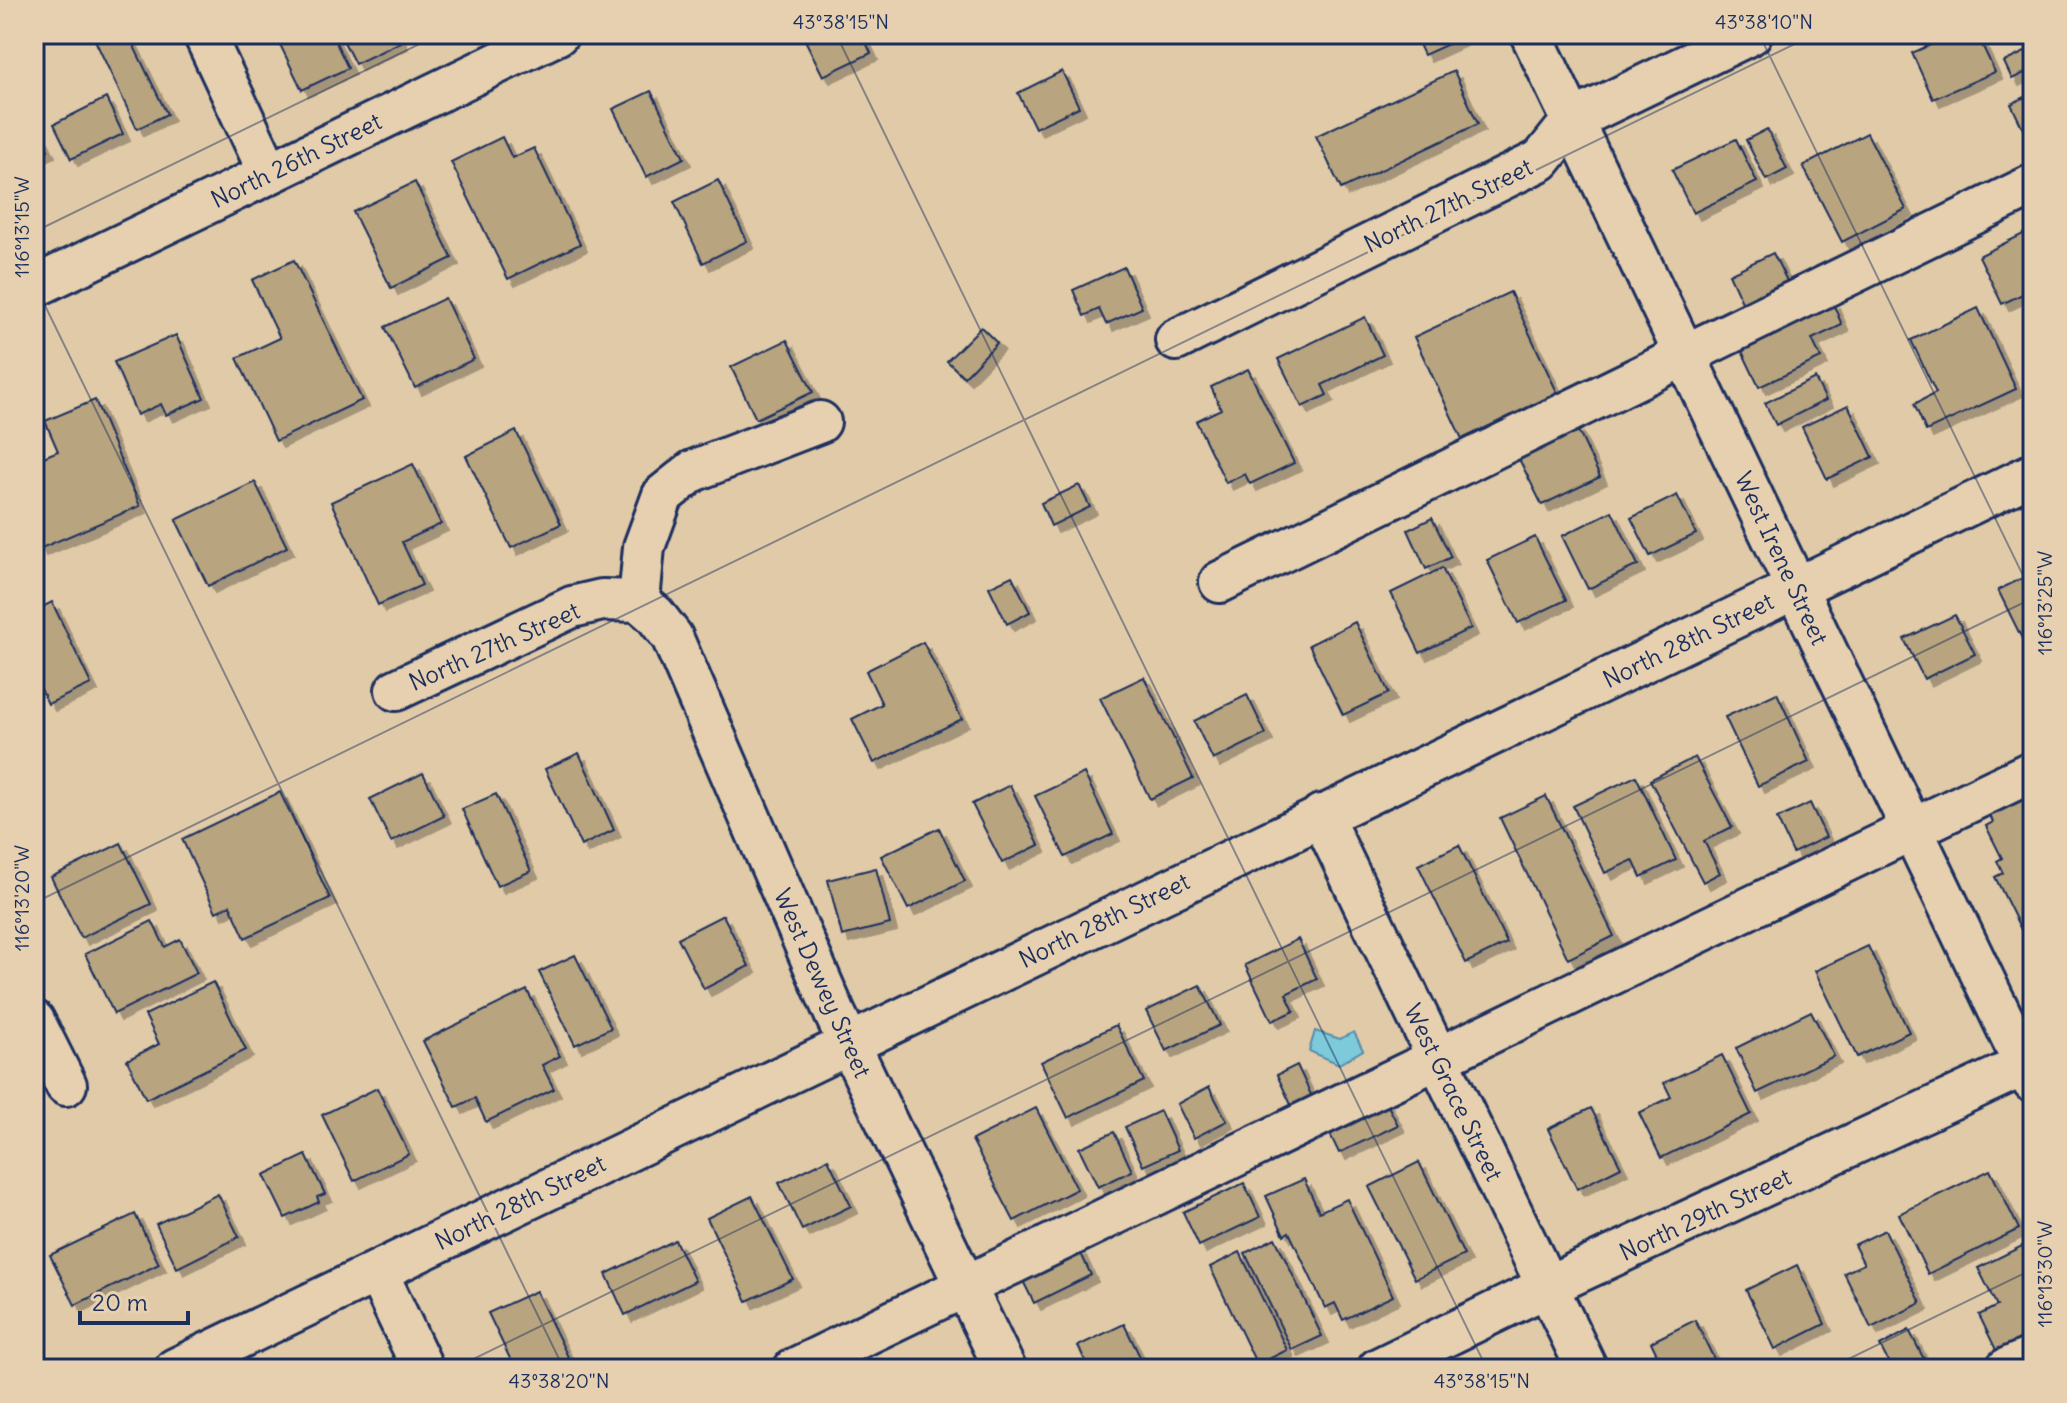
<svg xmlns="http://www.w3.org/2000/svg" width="2067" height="1403" viewBox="0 0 2067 1403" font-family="Delius,sans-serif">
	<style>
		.water { fill: #7dcadb; stroke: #568ca9; stroke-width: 2 }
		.building { fill: #b8a47e; stroke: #1b2f5e; stroke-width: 2; filter: url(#shadow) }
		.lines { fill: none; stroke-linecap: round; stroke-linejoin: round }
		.minor-casing { stroke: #1b2f5e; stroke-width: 46 }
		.minor { stroke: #e6d0b0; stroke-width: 40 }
		.ticks { fill: none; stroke: #1b2f5e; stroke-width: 2; stroke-opacity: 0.45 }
		.labels { text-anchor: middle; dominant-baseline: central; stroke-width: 6; stroke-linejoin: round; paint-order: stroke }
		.street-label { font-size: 24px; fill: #1b2f5e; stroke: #e6d0b0 }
		.neatline { fill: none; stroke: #1b2f5e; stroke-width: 3 }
		.ticks-label { font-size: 20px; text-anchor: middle; fill: #1b2f5e }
	</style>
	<defs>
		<filter id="shadow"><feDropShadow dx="7" dy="7" stdDeviation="0" flood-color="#0004"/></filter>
	</defs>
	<rect width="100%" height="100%" fill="#e0caa7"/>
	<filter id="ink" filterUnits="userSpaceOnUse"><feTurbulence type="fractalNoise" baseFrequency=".0125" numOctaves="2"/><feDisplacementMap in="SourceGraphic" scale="16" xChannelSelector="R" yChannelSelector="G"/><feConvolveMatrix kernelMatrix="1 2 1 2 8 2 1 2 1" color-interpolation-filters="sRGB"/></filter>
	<g filter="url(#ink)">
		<path class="water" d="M1315,1031l25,8 14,-7 9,18 -24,14 -30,-13z"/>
		<g class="building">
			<path d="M102,34h26l39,80 -30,15 -43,-91z"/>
			<path d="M275,34h57l16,34 -46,22z"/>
			<path d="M340,34h58l3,8 -46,22z"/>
			<path d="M802,34h60l9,19 -48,23z"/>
			<path d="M1414,34h51l1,2 -42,19z"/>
			<path d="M1955,34h22l18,38 -62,27 -21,-46z"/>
			<path d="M2033,48v21l-21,10 -8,-17z"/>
			<path d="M1062,71l17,36 -44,21 -17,-35z"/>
			<path d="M1454,71l24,53 -137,65 -25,-53z"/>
			<path d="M651,91l33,67 -38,19 -33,-68z"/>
			<path d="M2033,93v57l-22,-46z"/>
			<path d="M106,98l17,36 -52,25 -17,-35z"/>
			<path d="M34,121l14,29 -14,7z"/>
			<path d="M1767,129l20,40 -21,11 -20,-40z"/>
			<path d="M1867,133l39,76 -64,33 -39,-76z"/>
			<path d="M502,137l10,21 22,-10 46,96 -72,35 -57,-117z"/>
			<path d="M1736,139l21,43 -64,31 -21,-43z"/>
			<path d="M718,180l29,61 -44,22 -29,-61z"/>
			<path d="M415,182l37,76 -61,30 -38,-76z"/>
			<path d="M2033,229v60l-31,15 -23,-48z"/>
			<path d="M1773,253l18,36 -45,22 -17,-37z"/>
			<path d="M294,260l68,140 -86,41 -39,-83 43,-20 -28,-58z"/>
			<path d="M1124,267l18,41 -36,16 -7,-15 -15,7 -11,-26z"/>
			<path d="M1510,292l48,102 -96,45 -48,-102z"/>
			<path d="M445,298l29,61 -59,29 -30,-61z"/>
			<path d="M1832,301l10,24 -30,14 9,19 -62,29 -20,-42z"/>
			<path d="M1978,308l38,81 -90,42 -12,-27 22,-11 -25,-53z"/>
			<path d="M1365,317l18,38 -61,30 5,10 -25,12 -24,-48z"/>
			<path d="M981,327l16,16 -33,34 -17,-16z"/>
			<path d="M176,335l28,63 -38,17 -5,-11 -24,11 -23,-53z"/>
			<path d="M787,340l26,52 -57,27 -25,-52z"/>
			<path d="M1248,369l46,94 -44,21 -5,-10 -19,9 -30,-62 25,-12 -10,-22z"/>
			<path d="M1815,378l11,22 -50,25 -11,-22z"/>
			<path d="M95,400l45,106 -101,43 -5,-12v-76l24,-10 -13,-30z"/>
			<path d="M1848,405l25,52 -46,22 -25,-52z"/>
			<path d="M1576,426l24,51 -58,28 -25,-50z"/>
			<path d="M516,431l45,93 -50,24 -45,-92z"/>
			<path d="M413,464l28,60 -39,18 20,43 -44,20 -47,-103z"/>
			<path d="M255,482l32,65 -79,39 -32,-66z"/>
			<path d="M1079,485l11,22 -39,19 -10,-23z"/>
			<path d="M1677,495l19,39 -46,22 -19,-38z"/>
			<path d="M1612,511l26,54 -50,24 -26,-53z"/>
			<path d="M1432,518l19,39 -25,12 -18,-39z"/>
			<path d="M1535,537l31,63 -48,23 -31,-63z"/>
			<path d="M1442,568l29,60 -51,25 -29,-60z"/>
			<path d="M2033,573v83l-2,1 -33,-67z"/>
			<path d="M1012,576l18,36 -23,12 -18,-37z"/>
			<path d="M52,602l39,82 -43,20 -14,-30v-63z"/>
			<path d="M1955,615l20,39 -51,25 -20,-40z"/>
			<path d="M1355,622l34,71 -46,22 -34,-70z"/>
			<path d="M923,642l39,77 -88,44 -22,-44 30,-15 -16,-33z"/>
			<path d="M1144,677l49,101 -43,21 -50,-101z"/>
			<path d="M1777,693l32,69 -51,24 -33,-69z"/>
			<path d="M1247,695l19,39 -53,26 -19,-39z"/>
			<path d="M579,753l35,77 -33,16 -36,-77z"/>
			<path d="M1695,757l37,70 -28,14 16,32 -17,9 -53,-102z"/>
			<path d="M423,773l21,43 -53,26 -21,-43z"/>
			<path d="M1084,773l29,61 -48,23 -30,-61z"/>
			<path d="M1636,776l40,84 -35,17 -8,-17 -28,13 -32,-67z"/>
			<path d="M1010,785l29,60 -37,18 -30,-59z"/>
			<path d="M280,792l50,106 -85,40 -15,-33 -14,7 -34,-73z"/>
			<path d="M496,794l35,77 -34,15 -35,-77z"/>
			<path d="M2022,794l5,11 5,-2 1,2v149l-38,-77 8,-4 -6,-12 5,-3 -16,-32 7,-4 -5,-11z"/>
			<path d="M1546,796l68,140 -46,23 -68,-141z"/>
			<path d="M1810,803l16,34 -33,16 -16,-34z"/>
			<path d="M939,828l26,53 -57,28 -27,-53z"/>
			<path d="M121,843l30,61 -70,34 -30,-61z"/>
			<path d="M1459,845l48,98 -41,20 -48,-98z"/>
			<path d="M876,868l14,56 -48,12 -14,-56z"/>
			<path d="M723,915l26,51 -45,23 -26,-51z"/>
			<path d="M152,921l13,26 15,-8 17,34 -83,41 -29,-60z"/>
			<path d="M1298,939l19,40 -31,15 8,17 -22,10 -27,-56z"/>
			<path d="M1868,946l41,86 -52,25 -42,-86z"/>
			<path d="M575,955l36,73 -36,17 -36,-73z"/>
			<path d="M213,982l33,68 -100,49 -19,-39 32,-16 -14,-29z"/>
			<path d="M1200,985l20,40 -54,26 -20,-40z"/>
			<path d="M527,990l33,66 -18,9 12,24 -68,33 -11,-24 -19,9 -33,-66z"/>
			<path d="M1811,1011l23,45 -77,37 -21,-45z"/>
			<path d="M1116,1025l28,56 -76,37 -27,-56z"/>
			<path d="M1722,1055l29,59 -90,44 -22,-45 32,-16 -7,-14z"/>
			<path d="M1297,1065l16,34 -20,10 -16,-34z"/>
			<path d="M1209,1087l18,34 -33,17 -17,-34z"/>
			<path d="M377,1088l32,66 -55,27 -32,-66z"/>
			<path d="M1385,1100l13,25 -59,28 -12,-25z"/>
			<path d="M1036,1108l41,81 -63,32 -42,-81z"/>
			<path d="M1591,1108l30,59 -44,22 -29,-60z"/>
			<path d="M1160,1111l18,39 -35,16 -18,-39z"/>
			<path d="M1114,1132l18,39 -34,16 -19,-39z"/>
			<path d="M306,1155l19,39 -8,3 2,5 -34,16 -21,-43z"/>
			<path d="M828,1159l23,47 -49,24 -23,-47z"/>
			<path d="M1419,1162l45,93 -49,24 -46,-92z"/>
			<path d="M1990,1170l29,59 -91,45 -29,-60z"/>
			<path d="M1304,1179l15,33 28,-13 46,97 -50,24 -8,-17 -10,5 -36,-76 -5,3 -18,-39z"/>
			<path d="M1244,1183l16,34 -61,29 -16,-34z"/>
			<path d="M218,1194l21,43 -62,31 -21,-44z"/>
			<path d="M752,1196l41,83 -46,22 -40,-83z"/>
			<path d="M135,1214l24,50 -84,41 -25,-50z"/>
			<path d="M1885,1230l36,73 -50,25 -27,-55 20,-9 -10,-19z"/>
			<path d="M1275,1238l47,98 -30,14 -47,-97z"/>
			<path d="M675,1240l20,41 -70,34 -19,-41z"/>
			<path d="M2028,1243l5,10v81l-36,18 -18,-37 18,-9 -19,-38z"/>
			<path d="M1079,1249l12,26 -57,28 -13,-26z"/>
			<path d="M1240,1252l47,98 -30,15 -47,-98z"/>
			<path d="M1797,1265l28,59 -50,25 -29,-59z"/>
			<path d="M536,1291l34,70 -17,8h-38l-27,-56z"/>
			<path d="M1695,1320l24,49h-55l-13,-27z"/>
			<path d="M1124,1324l22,45h-57l-11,-23z"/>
			<path d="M1909,1330l20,39h-37l-12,-23z"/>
		</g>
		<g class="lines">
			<defs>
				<g id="minor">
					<path d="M204,34l65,139"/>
					<path d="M1531,34l502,1048"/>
					<path d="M34,287l524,-253"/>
					<path d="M1176,340l365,-180 32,-40 178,-86"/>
					<path d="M1220,582l813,-397"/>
					<path d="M639,601l16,14 17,22 163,377 170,355"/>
					<path d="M639,601l5,-54 19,-52 30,-24 127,-49"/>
					<path d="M396,690l176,-83 30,-7 37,1"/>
					<path d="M1321,815l266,554"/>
					<path d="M34,1021l32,64"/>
					<path d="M377,1272l46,97"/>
					<path d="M175,1369l1858,-895"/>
					<path d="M794,1369l1239,-598"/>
					<path d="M1378,1369l170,-83 485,-225"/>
					<path d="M2006,1369l27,-12"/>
				</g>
			</defs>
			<use href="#minor" class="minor-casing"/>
			<use href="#minor" class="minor"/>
		</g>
	</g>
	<path class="ticks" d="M836,34l651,1335M1759,34l274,562M34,232l406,-198M34,283l530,1086M34,903l1781,-869M453,1369l1580,-771M1828,1369l205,-100"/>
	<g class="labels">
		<g class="street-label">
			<text transform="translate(296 160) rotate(-26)">North 26th Street</text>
			<text transform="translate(1448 205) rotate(-26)">North 27th Street</text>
			<text transform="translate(1782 558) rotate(65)">West Irene Street</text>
			<text transform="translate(1688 640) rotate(-26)">North 28th Street</text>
			<text transform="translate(494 646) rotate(-24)">North 27th Street</text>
			<text transform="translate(1104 920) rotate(-26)">North 28th Street</text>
			<text transform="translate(823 983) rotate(66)">West Dewey Street</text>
			<text transform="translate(1454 1092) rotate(64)">West Grace Street</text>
			<text transform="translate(520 1202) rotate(-26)">North 28th Street</text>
			<text transform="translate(1705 1214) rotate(-25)">North 29th Street</text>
		</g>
	</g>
	<rect width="2067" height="1403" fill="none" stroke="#e6d0b0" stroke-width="88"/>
	<path d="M80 1311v12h108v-12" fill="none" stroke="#1b2f5e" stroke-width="4"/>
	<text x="92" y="1311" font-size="24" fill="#1b2f5e" stroke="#e6d0b0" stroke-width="6" paint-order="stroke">20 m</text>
	<rect x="44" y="44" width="1979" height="1315" class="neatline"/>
	<g class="ticks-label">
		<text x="841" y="29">43°38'15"N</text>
		<text x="1764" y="29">43°38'10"N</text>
		<text transform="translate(22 227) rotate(-90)" y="7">116°13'15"W</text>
		<text transform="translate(2045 603) rotate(-90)" y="7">116°13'25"W</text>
		<text transform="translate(22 898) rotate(-90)" y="7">116°13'20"W</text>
		<text transform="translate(2045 1274) rotate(-90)" y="7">116°13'30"W</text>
		<text x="559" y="1388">43°38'20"N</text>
		<text x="1482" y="1388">43°38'15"N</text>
	</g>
</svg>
